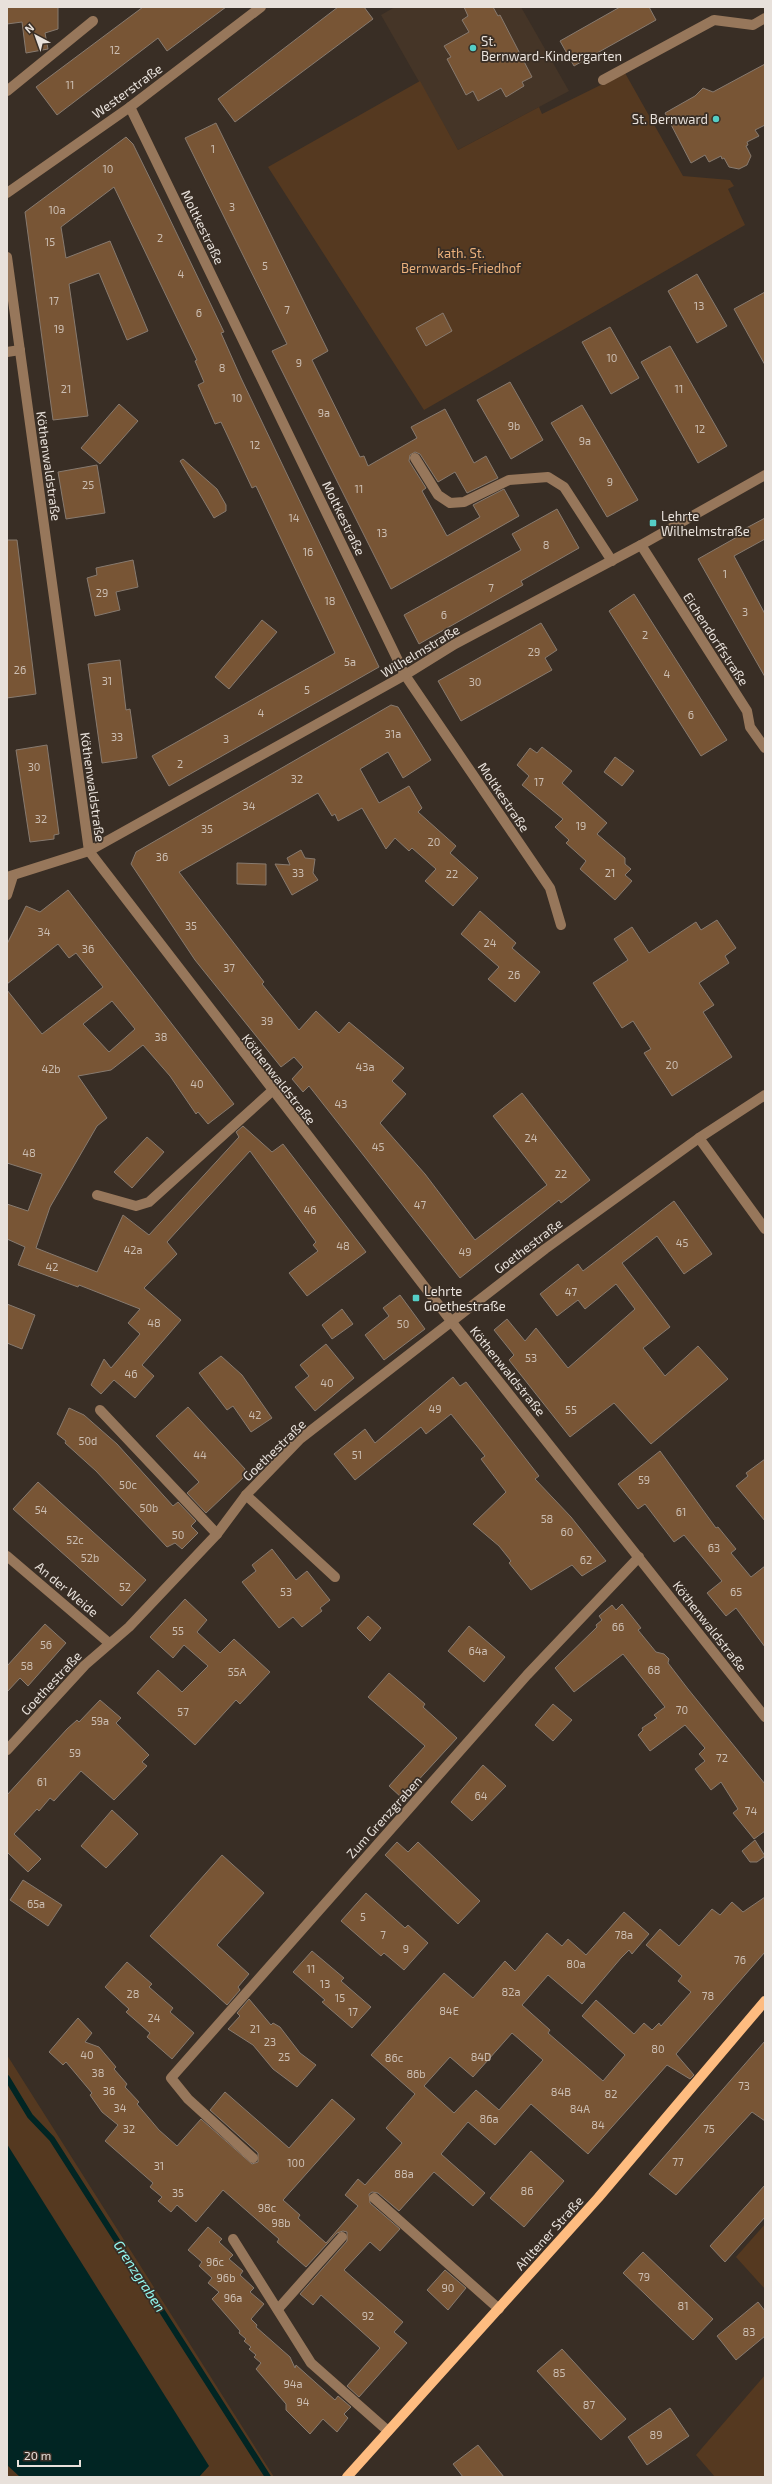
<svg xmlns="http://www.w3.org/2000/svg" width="772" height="2484" viewBox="0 0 772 2484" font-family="'Exo 2',sans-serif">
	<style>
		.built { fill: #453527 }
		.green { fill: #553920 }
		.water { fill: #012523 }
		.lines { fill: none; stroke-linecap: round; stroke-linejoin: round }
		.stream { stroke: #012523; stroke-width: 6 }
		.building { fill: #785535; stroke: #877a6f; fill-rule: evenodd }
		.minor { stroke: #97775b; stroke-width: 10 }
		.major { stroke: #febc80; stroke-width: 10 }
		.poi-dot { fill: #55cec6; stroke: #392e25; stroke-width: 1.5 }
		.labels { text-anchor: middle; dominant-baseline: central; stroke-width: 3.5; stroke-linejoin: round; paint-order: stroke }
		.number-label { font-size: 11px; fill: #ccbeb2 }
		.poi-label { font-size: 13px; fill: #e8e1db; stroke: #392e25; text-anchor: start }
		.street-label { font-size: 13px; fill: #e8e1db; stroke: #392e25 }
		.park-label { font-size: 13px; fill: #ebb17c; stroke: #392e25 }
		.water-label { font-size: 14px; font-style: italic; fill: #93f9f1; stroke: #392e25 }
	</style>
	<rect width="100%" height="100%" fill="#392e25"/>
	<path class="built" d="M395,7h126l48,84 -111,59 -77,-135z"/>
	<g class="green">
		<path d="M625,73l58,103 47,4 4,6 -6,3 17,36 -321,185 -156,-243 152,-86 38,69 81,-43 3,7z"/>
		<path d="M7,2055l17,27 250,395h-267z"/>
		<path d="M765,2224v65l-29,-32z"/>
		<path d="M765,2375v102h-50l-19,-22z"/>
	</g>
	<path class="water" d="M7,2144l202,322 -10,11h-179l-13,-12z"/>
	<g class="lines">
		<path class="stream" d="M7,2078l23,38 22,23 216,338"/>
	</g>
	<g class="building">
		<path d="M7,7h51v22l-13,4 3,16 -22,4 -4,-31 -15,2z"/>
		<path d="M143,7h83l-59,44 -9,-13 -101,77 -21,-28z"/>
		<path d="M338,7h26l9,12 -138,103 -17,-23z"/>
		<path d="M464,7h29l5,9 2,-1 32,62 -10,5 2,4 -18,11 -5,-9 -23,13 -5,-10 -7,4 -19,-36 4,-2 -7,-11 25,-14 -7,-12 6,-4z"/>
		<path d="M620,7h29l7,13 -82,46 -14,-25z"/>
		<path d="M765,64v61l-10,5 4,6 -12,6 1,3 -2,1 5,10 -4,9 -8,4 -10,-2 -5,-9 -2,1 -1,-3 -12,6 -4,-7 -14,8 -26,-50 30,-17 8,-8 10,4z"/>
		<path d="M216,123l112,228 -16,9 48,97 4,-1 4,10 49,-28 -6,-11 34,-18 29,54 12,-7 12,22 -31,15 -12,-21 -17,10 -18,-28 -5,-2 -5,3 -1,6 17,27 -4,3 25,45 33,-19 -7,-12 31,-16 15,27 -128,73 -119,-238 15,-7 -102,-206z"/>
		<path d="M126,137l7,7 31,63 60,125 -3,1 20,45 138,289 -210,119 -17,-30 183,-103 -79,-167 -4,2 -31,-66 -6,2 -17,-39 6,-3 -9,-21 2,-1 -83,-173 -53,40 5,31 44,-17 38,90 -21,9 -28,-67 -30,11 19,132 -35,4 -28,-208z"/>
		<path d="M697,274l30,52 -30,17 -29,-52z"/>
		<path d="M765,292v73l-31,-56z"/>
		<path d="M443,313l9,18 -26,15 -10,-18z"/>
		<path d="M610,327l29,51 -28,16 -29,-52z"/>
		<path d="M670,346l57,100 -29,17 -57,-101z"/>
		<path d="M510,382l33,58 -32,19 -34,-59z"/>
		<path d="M119,404l19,17 -38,43 -19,-16z"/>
		<path d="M582,405l56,95 -31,17 -56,-94z"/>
		<path d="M183,459l34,30 9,16v6l-12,7 -34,-57z"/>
		<path d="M97,465l8,48 -39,6 -8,-47z"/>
		<path d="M557,509l22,39 -58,33 2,4 -104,59 -15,-29 117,-65 -9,-16z"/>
		<path d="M765,518v21l-31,17 31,58v63l-67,-118 39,-22 -2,-3z"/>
		<path d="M7,540h10l19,154 -29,4z"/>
		<path d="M133,560l5,27 -22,5 4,18 -25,6 -8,-38 10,-3 -1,-7z"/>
		<path d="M634,594l93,146 -26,16 -92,-145z"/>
		<path d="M262,620l15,12 -48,57 -14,-12z"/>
		<path d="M541,623l16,27 -12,8 7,12 -91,51 -23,-40z"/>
		<path d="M120,660l6,50 4,-1 7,49 -35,5 -14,-99z"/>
		<path d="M391,705l7,2 33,53 -28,18 -15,-26 -28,17 19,34 30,-17 13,22 -4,4 38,34 -6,7 28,25 -25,28 -28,-25 11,-12 -24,-21 -3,3 -14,-13 -9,11 -24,-41 -24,13 -3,-7 -3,2 -14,-23 -139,79 85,110 -2,2 37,46 17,-19 23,22 10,-11 55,46 -12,13 14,13 -26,29 45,51 50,66 72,-55 -54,-69 29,-23 68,87 -29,23 -2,-3 -99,78 -151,-192 -6,6 -11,-13 11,-12 -9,-10 -13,10 -86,-107 -64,-96 5,-12z"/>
		<path d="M47,745l12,89 -5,1v4l-24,3 -14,-92z"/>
		<path d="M542,747l30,24 -10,12 45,40 -10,11 28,24v6l6,5 -6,6 7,6 -17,19 -35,-31 6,-8 -20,-18 3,-3 -14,-13 8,-8 -41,-34 7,-9 -12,-11 13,-17 7,5z"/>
		<path d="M615,757l19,14 -12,15 -18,-14z"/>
		<path d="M301,850l4,8 10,1 -2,14 5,7 -26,15 -17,-31 15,1 -3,-7z"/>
		<path d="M237,863l29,1v21l-29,-1z"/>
		<path d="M68,890l166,214 -26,20 -10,-12 -2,2 -26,-38 -27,-31 -32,25 -33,6 29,42 -10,8 -47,81 -14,41 61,24 26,-57 26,20 90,-98 -3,-5 7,-6 29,26 11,-8 83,108 -59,44 -18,-23 29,-22 -5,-6 3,-3 -66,-91 -83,91 10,12 -33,34 37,32 -39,45 12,11 -19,22 -21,-18 -13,14 -10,-9 13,-26 7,9 29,-34 -12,-11 12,-14 -61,-24 -1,2 -60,-22 7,-18 -18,-8v-35l21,7 14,-37 -35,-11v-173l35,44 61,-47 -27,-34 -7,5 -11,-14 -51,40v-40l19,-38 14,6zM112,1001l23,28 -26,23 -26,-28z"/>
		<path d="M480,911l36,32 -4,5 28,24 -25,30 -27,-23 11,-12 -38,-33z"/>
		<path d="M717,920l19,28 -11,8 4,7 -30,20 15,22 -11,7 29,45 -60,39 -28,-43 7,-4 -18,-28 -11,7 -29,-45 35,-23 -14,-21 18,-12 17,26 47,-31 5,8z"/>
		<path d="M147,1137l17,15 -32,36 -18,-16z"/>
		<path d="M674,1201l38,53 -28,20 -27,-38 -35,27 48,64 -27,21 22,28 33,-30 30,33 -77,65 -37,-41 -44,34 -61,-77 5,-5 -20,-25 13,-11 18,22 11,-13 32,40 67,-59 -19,-25 -31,25 -7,-9 -21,16 -17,-22 38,-30 5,7z"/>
		<path d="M400,1295l25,34 -41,31 -19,-25 24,-19 -6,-8z"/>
		<path d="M7,1304l28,11 -13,34 -15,-6z"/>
		<path d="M342,1309l11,15 -21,15 -10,-14z"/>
		<path d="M326,1344l28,34 -39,33 -20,-24 14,-11 -9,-11z"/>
		<path d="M221,1356l21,19 30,43 -21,14 -18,-26 -6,4 -28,-37z"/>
		<path d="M453,1377l7,9 6,-4 73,94 -4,3 36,38 35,44 -24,15 -10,-11 -41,25 -22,-27 2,-2 -12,-15 -26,-22 33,-32 -25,-33 4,-3 -34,-42 -25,20 -5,-7 -66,53 -21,-26 31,-25 10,14z"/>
		<path d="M188,1407l57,62v7l-39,37 -19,-20 12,-11 -43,-46z"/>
		<path d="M69,1408l15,7 33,29 56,62 5,-4 18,19 -5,5 7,7 -16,16 -7,-6 -8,4 -71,-76 -31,-28 1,-2 -9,-7z"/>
		<path d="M660,1451l56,77 2,-1 18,22 -5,4 20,24 14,-11v81l-29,-39 -10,8 -19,-23 15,-12 -38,-46 -10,7 -29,-38 -7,5 -20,-25z"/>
		<path d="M765,1459v62l-29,-35 12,-10 -2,-3z"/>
		<path d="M38,1482l108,98 -24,26 -109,-97z"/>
		<path d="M272,1549l24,31 11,-9 23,29 -10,8 2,3 -20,16 -9,-10 -14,11 -37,-46 14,-11 -4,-6z"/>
		<path d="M185,1599l22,21 -10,12 23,21 14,-14 36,33 -30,32 -4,-4 -41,45 -58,-52 21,-23 24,22 26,-26 -24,-21 -11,13 -23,-21z"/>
		<path d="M622,1604l19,24 -3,2 18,22 8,2 5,5 -1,4 20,26 77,95v47l-11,8 -21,-26 5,-4 -17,-27 -10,8 -16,-21 10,-8 -6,-7 6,-6 -20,-23 -35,26 -12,-16 5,-5 -1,-2 15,-10 -3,-3 11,-8 -42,-53 -49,38 -19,-24 42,-41 -1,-2 6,-5 -3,-4 13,-11 4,5z"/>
		<path d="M368,1616l13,12 -11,13 -13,-13z"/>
		<path d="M45,1624l21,19 -38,43 -8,-8 -13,14v-26z"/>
		<path d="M469,1626l36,31 -21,25 -36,-31z"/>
		<path d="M389,1673l36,31 -2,3 34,31 -55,60 -13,-12 36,-40 -57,-49z"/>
		<path d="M100,1700l21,18 -5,5 33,32 -7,7 5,4 -33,34 -33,-29 -27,30 -4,-3 -11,13 -2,-2 -23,25 27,25 -13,13 -21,-20v-57l60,-66 10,-9 2,2z"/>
		<path d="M553,1704l19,16 -19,21 -18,-16z"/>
		<path d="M483,1765l23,21 -34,35 -21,-19z"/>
		<path d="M112,1810l26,24 -32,34 -25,-22z"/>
		<path d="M755,1840l10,16 -8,6h-7l-8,-11z"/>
		<path d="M397,1842l11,10 10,-10 62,59 -22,23 -73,-69z"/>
		<path d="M222,1855l42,38 -47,52 32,29 -11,13 2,3 -13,15 -77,-69z"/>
		<path d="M23,1880l39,25 -14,21 -38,-26z"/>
		<path d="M366,1893l39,35 3,-3 20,18 -24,27 -20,-17 -3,3 -40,-35z"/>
		<path d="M765,1897v55l-89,102 18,21 -4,4 -23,-14 -79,89 -57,-50 -36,41 -27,-23 -27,32 44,39 -12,13 -39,-34 -35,39 -21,-18 -6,-1 -3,2 1,9 30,26 -20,22 -10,-9 -26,28 59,52 -9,10 13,11 -48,54 -12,-11 33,-38 -59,-53 -8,10 -13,-11 47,-53v-9l-4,-1 -6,2 -31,34 -29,-25 2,-3 -56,-49 -27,32 -19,-17 -6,7 -13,-11 4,-4 -12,-10 3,-4 -48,-42 13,-16 -16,-13 -12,-17 2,-2 -26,-31 -3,3 -14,-13 29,-34 14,15 -7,9 14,5 17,20 -2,2 13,15 -2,3 14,15 -2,2 22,26 18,16 24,-27 51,45 6,-2v-9l-48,-43 15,-18 64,56 43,-49 23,20 -72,81 17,15 -2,3 28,25 32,-37 -13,-11 13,-16 7,6 37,-42 -16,-15 29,-34 -44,-39 73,-82 29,25 32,-37 10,10 32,-38 15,13 6,-7 18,16 38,-43 25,22 -17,20 -3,-4 -8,8 -39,46 -34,-29 -26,30 28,25 -2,3 55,48 22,-26 -43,-39 14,-16 38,34 10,-11 8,7 7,-7 2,3 30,-34 -13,-11 4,-5 -36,-31 14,-16 19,17 33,-37 8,6 12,-13 11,10zM512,2033l31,27 -44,50 -23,-20 -22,23 -30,-27 26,-29 23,20z"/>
		<path d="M312,1951l32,27 -3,3 30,26 -19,21 -30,-26 3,-2 -32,-28z"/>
		<path d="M127,1962l25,22 -3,3 24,21 -3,4 24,21 -22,26 -25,-22 3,-4 -24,-21 3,-3 -24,-22z"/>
		<path d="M249,1999l22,26 2,-2 7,4 20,26 16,12 -19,22 -24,-18 -20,-24 -25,-16 12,-13 -3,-3z"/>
		<path d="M765,2041v80l-13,-9 -76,83 -27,-21z"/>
		<path d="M531,2151l33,30 -40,46 -34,-29z"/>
		<path d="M765,2185v32l-40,45 -15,-16z"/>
		<path d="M208,2227l14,12 -3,3 14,13 -4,4 14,12 -3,4 14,13 -4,4 14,12 -13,15 6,6 -1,2 34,30 5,11 1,-3 39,35 3,-4 13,11 -7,7 4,4 -11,14 -14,-13 -13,15 -24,-24v-6l-30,-35 5,-6 -7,-6 2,-2 -7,-6 2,-2 -7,-6 2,-2 -7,-6 1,-2 -28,-32 7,-7 -11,-9 4,-5 -13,-12 3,-4 -14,-12z"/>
		<path d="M643,2252l70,67 -20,21 -70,-67z"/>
		<path d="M445,2270l21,18 -18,22 -21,-20z"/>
		<path d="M758,2302l7,9v25l-29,24 -19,-24z"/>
		<path d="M562,2349l64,70 -25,21 -64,-69z"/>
		<path d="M670,2408l19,28 -42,29 -19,-28z"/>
		<path d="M478,2445l26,32h-41l-10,-13z"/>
	</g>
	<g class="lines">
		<g class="minor">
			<path d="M603,80l111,-60 39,5 12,-7"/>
			<path d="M7,91l86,-70"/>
			<path d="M130,107l275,568 145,213 11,37"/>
			<path d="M7,193l123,-86 131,-100"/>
			<path d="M7,257l82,594 362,470 314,396"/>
			<path d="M7,352l13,-2"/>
			<path d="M415,458l23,37 12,8 14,-1 45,-22 39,-3 16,10 48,74"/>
			<path d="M641,545l106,166 3,16 15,21"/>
			<path d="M7,877l82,-26 316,-176 50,-31 186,-99 124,-70"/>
			<path d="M7,895l6,-19"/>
			<path d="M699,1138l66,91"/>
			<path d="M97,1195l39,11 13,-4 123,-111"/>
			<path d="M100,1410l117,124"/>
			<path d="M246,1495l89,82"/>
			<path d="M7,1556l102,87"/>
			<path d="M7,1750l78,-85 44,-38 88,-93 29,-39 54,-56 245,-190 154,-111 66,-43"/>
			<path d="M253,2158l-65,-59 -17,-21 356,-403 112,-118"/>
			<path d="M374,2198l125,111"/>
			<path d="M233,2239l78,124 77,68"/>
			<path d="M278,2309l64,-72"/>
		</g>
		<path class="major" d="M347,2477l251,-279 167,-197"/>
	</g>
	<g class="poi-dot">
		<circle cx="473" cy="48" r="4"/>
		<circle cx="716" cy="119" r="4"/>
		<rect x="649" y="519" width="8" height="8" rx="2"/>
		<rect x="412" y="1294" width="8" height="8" rx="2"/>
	</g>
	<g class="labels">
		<g class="number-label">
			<text x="115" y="49">12</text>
			<text x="70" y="84">11</text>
			<text x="213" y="148">1</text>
			<text x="108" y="168">10</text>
			<text x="232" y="206">3</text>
			<text x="57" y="209">10a</text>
			<text x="160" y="237">2</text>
			<text x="50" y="241">15</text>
			<text x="265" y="265">5</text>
			<text x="181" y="273">4</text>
			<text x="54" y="300">17</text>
			<text x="699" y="305">13</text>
			<text x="287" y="309">7</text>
			<text x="199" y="312">6</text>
			<text x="59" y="328">19</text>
			<text x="612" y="357">10</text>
			<text x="299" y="362">9</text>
			<text x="222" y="367">8</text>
			<text x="66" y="388">21</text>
			<text x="679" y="388">11</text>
			<text x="237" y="397">10</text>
			<text x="324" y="412">9a</text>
			<text x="514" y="425">9b</text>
			<text x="700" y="428">12</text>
			<text x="585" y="440">9a</text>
			<text x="255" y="444">12</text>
			<text x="610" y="481">9</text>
			<text x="88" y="484">25</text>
			<text x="359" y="488">11</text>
			<text x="294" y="517">14</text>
			<text x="382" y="532">13</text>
			<text x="546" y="544">8</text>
			<text x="308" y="551">16</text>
			<text x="725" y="573">1</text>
			<text x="491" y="587">7</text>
			<text x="102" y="592">29</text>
			<text x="330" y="600">18</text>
			<text x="745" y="611">3</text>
			<text x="444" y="614">6</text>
			<text x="645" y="634">2</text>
			<text x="534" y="651">29</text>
			<text x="350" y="661">5a</text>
			<text x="20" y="669">26</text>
			<text x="667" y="673">4</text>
			<text x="107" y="680">31</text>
			<text x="475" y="681">30</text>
			<text x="307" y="689">5</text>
			<text x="261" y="712">4</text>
			<text x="691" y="714">6</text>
			<text x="393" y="733">31a</text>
			<text x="117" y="736">33</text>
			<text x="226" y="738">3</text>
			<text x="180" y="763">2</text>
			<text x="34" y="766">30</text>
			<text x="297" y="778">32</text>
			<text x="539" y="781">17</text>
			<text x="249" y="805">34</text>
			<text x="41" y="818">32</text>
			<text x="581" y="825">19</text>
			<text x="207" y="828">35</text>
			<text x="434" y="841">20</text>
			<text x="162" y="856">36</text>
			<text x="298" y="872">33</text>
			<text x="610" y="872">21</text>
			<text x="452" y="873">22</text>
			<text x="191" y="925">35</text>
			<text x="44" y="931">34</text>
			<text x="490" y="942">24</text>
			<text x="88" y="948">36</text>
			<text x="229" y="967">37</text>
			<text x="514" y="974">26</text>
			<text x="267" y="1020">39</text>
			<text x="161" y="1036">38</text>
			<text x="672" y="1064">20</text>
			<text x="365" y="1066">43a</text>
			<text x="51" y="1068">42b</text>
			<text x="197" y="1083">40</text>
			<text x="341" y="1103">43</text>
			<text x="531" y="1137">24</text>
			<text x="378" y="1146">45</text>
			<text x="29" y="1152">48</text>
			<text x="561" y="1173">22</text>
			<text x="420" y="1204">47</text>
			<text x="310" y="1209">46</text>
			<text x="682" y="1242">45</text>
			<text x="343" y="1245">48</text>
			<text x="133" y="1249">42a</text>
			<text x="465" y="1251">49</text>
			<text x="52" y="1266">42</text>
			<text x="571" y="1291">47</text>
			<text x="154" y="1322">48</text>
			<text x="403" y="1323">50</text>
			<text x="531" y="1357">53</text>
			<text x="131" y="1373">46</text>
			<text x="327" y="1382">40</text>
			<text x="435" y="1408">49</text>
			<text x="571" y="1409">55</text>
			<text x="255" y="1414">42</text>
			<text x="88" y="1440">50d</text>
			<text x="200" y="1454">44</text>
			<text x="357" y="1454">51</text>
			<text x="644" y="1479">59</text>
			<text x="128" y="1484">50c</text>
			<text x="149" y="1507">50b</text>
			<text x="41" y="1509">54</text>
			<text x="681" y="1511">61</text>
			<text x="547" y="1518">58</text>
			<text x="567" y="1531">60</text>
			<text x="178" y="1534">50</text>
			<text x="75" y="1539">52c</text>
			<text x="714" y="1547">63</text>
			<text x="90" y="1557">52b</text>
			<text x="586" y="1559">62</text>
			<text x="125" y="1586">52</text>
			<text x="286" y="1591">53</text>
			<text x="736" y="1591">65</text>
			<text x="618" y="1626">66</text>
			<text x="178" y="1630">55</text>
			<text x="46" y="1644">56</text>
			<text x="478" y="1650">64a</text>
			<text x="27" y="1665">58</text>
			<text x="654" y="1669">68</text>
			<text x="237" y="1671">55A</text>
			<text x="682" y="1709">70</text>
			<text x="183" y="1711">57</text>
			<text x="100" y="1720">59a</text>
			<text x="75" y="1752">59</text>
			<text x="722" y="1757">72</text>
			<text x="42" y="1781">61</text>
			<text x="481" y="1795">64</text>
			<text x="751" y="1810">74</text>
			<text x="36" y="1903">65a</text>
			<text x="363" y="1916">5</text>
			<text x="383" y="1934">7</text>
			<text x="624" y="1934">78a</text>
			<text x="406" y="1948">9</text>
			<text x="740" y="1959">76</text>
			<text x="576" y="1963">80a</text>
			<text x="311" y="1968">11</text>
			<text x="325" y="1983">13</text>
			<text x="511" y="1991">82a</text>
			<text x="133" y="1993">28</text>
			<text x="708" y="1995">78</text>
			<text x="340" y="1997">15</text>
			<text x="449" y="2010">84E</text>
			<text x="353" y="2011">17</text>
			<text x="154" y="2017">24</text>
			<text x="255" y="2028">21</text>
			<text x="270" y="2041">23</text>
			<text x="658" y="2048">80</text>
			<text x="87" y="2054">40</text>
			<text x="284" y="2056">25</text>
			<text x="481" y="2056">84D</text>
			<text x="394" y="2057">86c</text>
			<text x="98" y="2072">38</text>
			<text x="416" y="2073">86b</text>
			<text x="744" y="2085">73</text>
			<text x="109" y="2090">36</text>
			<text x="561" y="2091">84B</text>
			<text x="611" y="2093">82</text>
			<text x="120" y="2107">34</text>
			<text x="580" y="2108">84A</text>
			<text x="489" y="2118">86a</text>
			<text x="598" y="2124">84</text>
			<text x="129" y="2128">32</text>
			<text x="709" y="2128">75</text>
			<text x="678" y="2161">77</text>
			<text x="296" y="2162">100</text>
			<text x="159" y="2165">31</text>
			<text x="404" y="2173">88a</text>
			<text x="527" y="2190">86</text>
			<text x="178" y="2192">35</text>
			<text x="267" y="2207">98c</text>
			<text x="281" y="2222">98b</text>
			<text x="215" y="2261">96c</text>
			<text x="644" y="2276">79</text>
			<text x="226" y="2277">96b</text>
			<text x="448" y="2287">90</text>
			<text x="233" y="2297">96a</text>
			<text x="683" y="2305">81</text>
			<text x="368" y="2315">92</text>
			<text x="749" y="2331">83</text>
			<text x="559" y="2372">85</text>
			<text x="293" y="2383">94a</text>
			<text x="303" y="2401">94</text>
			<text x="589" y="2404">87</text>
			<text x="656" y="2434">89</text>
		</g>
		<g class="poi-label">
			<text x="481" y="41">St.<tspan x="481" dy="15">Bernward-Kindergarten</tspan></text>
			<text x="708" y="119" text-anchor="end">St. Bernward</text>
			<text x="661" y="516">Lehrte<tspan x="661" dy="15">Wilhelmstraße</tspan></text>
			<text x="424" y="1291">Lehrte<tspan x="424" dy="15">Goethestraße</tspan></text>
		</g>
		<g class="street-label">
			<text transform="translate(127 91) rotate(-36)">Westerstraße</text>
			<text transform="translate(203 227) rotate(64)">Moltkestraße</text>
			<text transform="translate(49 466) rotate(82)">Köthenwaldstraße</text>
			<text transform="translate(344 518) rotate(64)">Moltkestraße</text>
			<text transform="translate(716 639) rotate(57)">Eichendorffstraße</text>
			<text transform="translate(420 651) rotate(-31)">Wilhelmstraße</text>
			<text transform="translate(93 787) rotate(82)">Köthenwaldstraße</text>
			<text transform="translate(504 797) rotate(56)">Moltkestraße</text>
			<text transform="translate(279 1079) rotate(52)">Köthenwaldstraße</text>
			<text transform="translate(528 1246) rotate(-37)">Goethestraße</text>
			<text transform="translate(508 1371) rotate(51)">Köthenwaldstraße</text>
			<text transform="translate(274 1450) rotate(-44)">Goethestraße</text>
			<text transform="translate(67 1589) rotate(40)">An der Weide</text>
			<text transform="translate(710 1626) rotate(52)">Köthenwaldstraße</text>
			<text transform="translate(51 1683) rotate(-47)">Goethestraße</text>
			<text transform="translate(384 1817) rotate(-48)">Zum Grenzgraben</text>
			<text transform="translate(549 2233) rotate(-48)">Ahltener Straße</text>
		</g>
		<g class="park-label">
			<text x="461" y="253">kath. St.<tspan x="461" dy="15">Bernwards-Friedhof</tspan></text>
		</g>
		<g class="water-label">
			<text transform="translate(140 2276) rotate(57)">Grenzgraben</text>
		</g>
	</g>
	<rect width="772" height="2484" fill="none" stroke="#e8e1db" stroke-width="16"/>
	<g transform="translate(36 36) rotate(319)" stroke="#392e25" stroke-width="3" paint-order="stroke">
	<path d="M0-3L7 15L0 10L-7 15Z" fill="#e8e1db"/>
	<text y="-6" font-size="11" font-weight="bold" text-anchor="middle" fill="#e8e1db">N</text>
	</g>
	<path d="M18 2460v6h62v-6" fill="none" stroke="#e8e1db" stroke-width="2"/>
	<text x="24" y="2460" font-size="12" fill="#e8e1db" stroke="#392e25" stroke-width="3" paint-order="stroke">20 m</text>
</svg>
